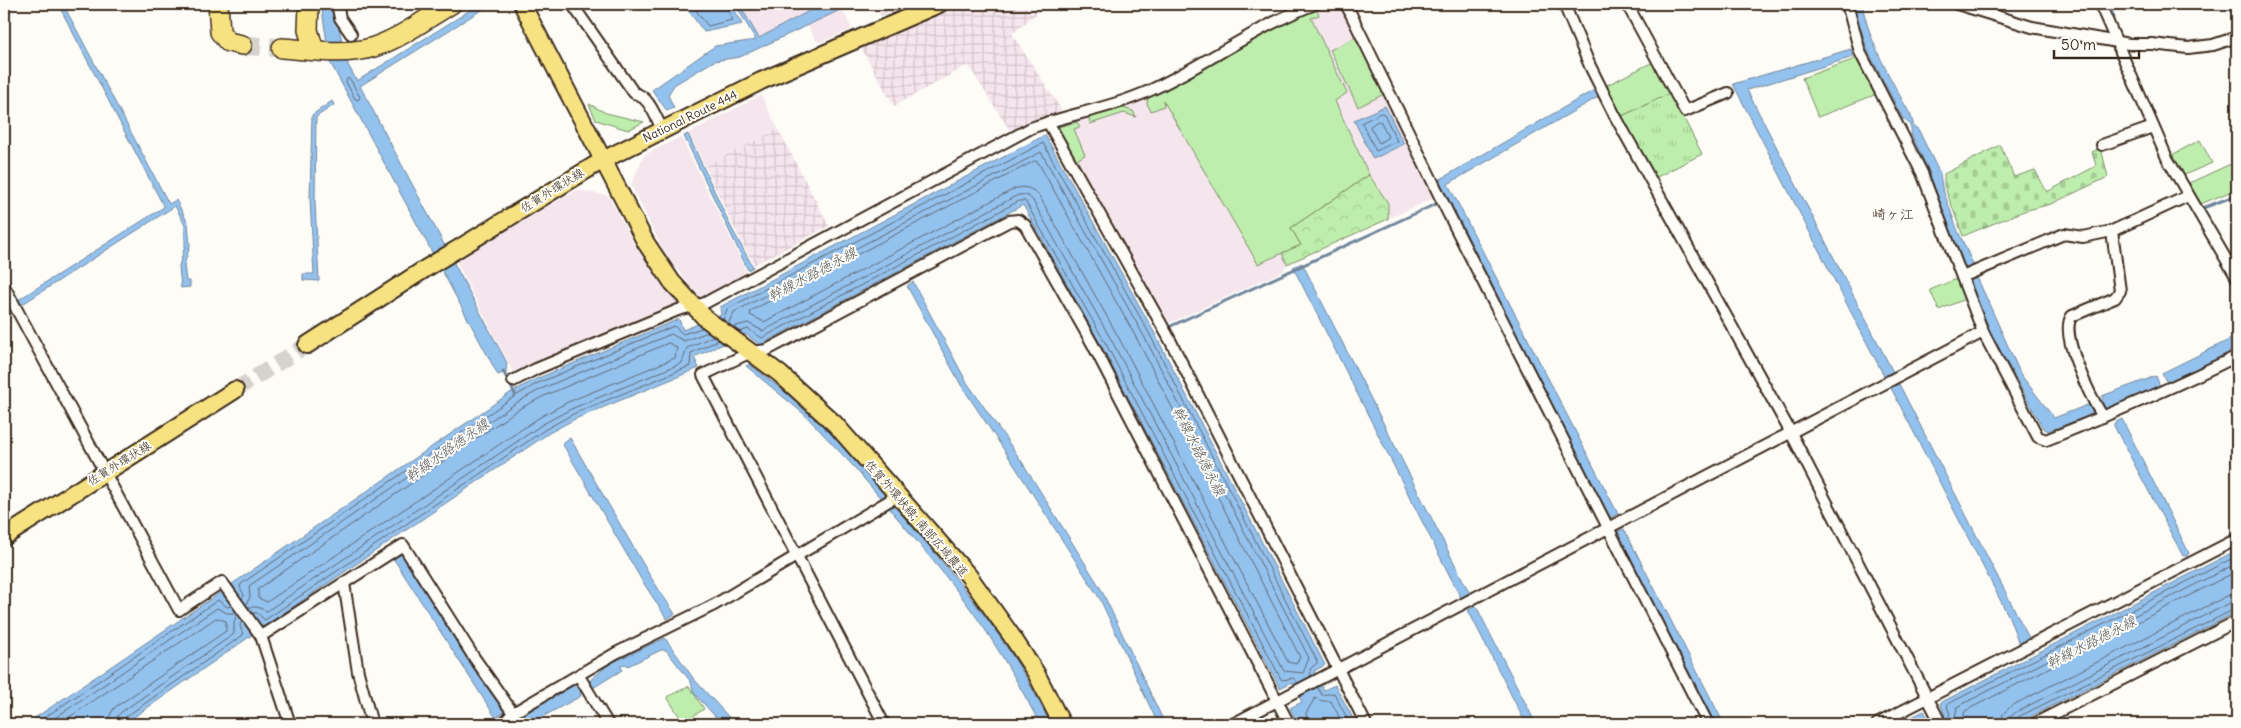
<svg xmlns="http://www.w3.org/2000/svg" width="2241" height="728" viewBox="0 0 2241 728" font-family="Delius,'Klee One',sans-serif">
	<style>
		.built { fill: #f5e6ed }
		.industrial { fill: url(#industrial-grid) }
		.green { fill: #beeead; stroke: #7c8c66 }
		.forest { fill: url(#forest-crowns); stroke: #7c8c66 }
		.cemetery { fill: url(#cemetery-stones); stroke: #7c8c66 }
		.park { fill: url(#park-tufts); stroke: #7c8c66 }
		.water { fill: #94c2ee; stroke: #70859b }
		.lines { fill: none; stroke-linecap: round; stroke-linejoin: round }
		.shore { stroke: #5f6771; stroke-width: 1 }
		.stream { stroke: #70859b; stroke-width: 3 }
		.primary-tunnel { stroke: #d6d2cc; stroke-width: 16; stroke-dasharray: 16 8; stroke-linecap: butt }
		.motorway-tunnel { stroke: #d6d2cc; stroke-width: 19; stroke-dasharray: 19 9; stroke-linecap: butt }
		.minor-casing { stroke: #3b2a1e; stroke-width: 14 }
		.primary-casing { stroke: #3b2a1e; stroke-width: 20 }
		.trunk-casing { stroke: #3b2a1e; stroke-width: 20 }
		.motorway-casing { stroke: #3b2a1e; stroke-width: 22 }
		.minor { stroke: #fdfcf7; stroke-width: 10 }
		.primary { stroke: #f7e281; stroke-width: 16 }
		.trunk { stroke: #f7e281; stroke-width: 16 }
		.motorway { stroke: #f7e281; stroke-width: 19 }
		.labels { text-anchor: middle; dominant-baseline: central; stroke-width: 4; stroke-linejoin: round; paint-order: stroke }
		.street-label { font-size: 12px; fill: #3b2a1e; stroke: #fdfcf7 }
		.neighbourhood-label { font-size: 14px; fill: #3b2a1e; stroke: #fdfcf7 }
		.water-label { font-size: 14px; font-style: italic; fill: #56585c; stroke: #fdfcf7 }
	</style>
	<defs>
		<pattern id="industrial-grid" width="8" height="8" patternUnits="userSpaceOnUse" patternTransform="scale(1.25)"><rect width="8" height="8" fill="#f5e6ed"/><path d="M0 4h8M4 0v8" fill="none" stroke="#d3c5cb"/></pattern>
		<pattern id="forest-crowns" width="20" height="18" patternUnits="userSpaceOnUse" patternTransform="scale(1.25)"><rect width="20" height="18" fill="#beeead"/><path d="M2 6a3 3 0 1 1 6 0M12 15a3 3 0 1 1 6 0" fill="none" stroke="#a4cc94"/></pattern>
		<pattern id="cemetery-stones" width="16" height="16" patternUnits="userSpaceOnUse" patternTransform="scale(1.25)"><rect width="16" height="16" fill="#beeead"/><path d="M2 7V4a2 2 0 0 1 4 0v3zM10 15v-3a2 2 0 0 1 4 0v3z" fill="#a4cc94"/></pattern>
		<pattern id="park-tufts" width="24" height="20" patternUnits="userSpaceOnUse" patternTransform="scale(1.25)"><rect width="24" height="20" fill="#beeead"/><path d="M3 7l-1-3M5 7V3M7 7l1-3M15 17l-1-3M17 17v-4M19 17l1-3" fill="none" stroke="#a4cc94"/></pattern>
	</defs>
	<rect width="100%" height="100%" fill="#fdfcf7"/>
	<filter id="ink" filterUnits="userSpaceOnUse"><feTurbulence type="fractalNoise" baseFrequency=".02" numOctaves="2"/><feDisplacementMap in="SourceGraphic" scale="10" xChannelSelector="R" yChannelSelector="G"/><feConvolveMatrix kernelMatrix="1 2 1 2 8 2 1 2 1" color-interpolation-filters="sRGB"/></filter>
	<g filter="url(#ink)">
		<g class="built">
			<path d="M737,4h102l13,25 -34,14 -14,-23 -44,23z"/>
			<path d="M1335,4h5l96,193 -149,67 -4,7 -116,53 -109,-194v-3l65,-19 39,-16 119,-67 36,-16z"/>
			<path d="M761,95l17,34 -73,37 -16,-33z"/>
			<path d="M681,137l67,137 -48,24 -35,-44 -34,-69 13,-30z"/>
			<path d="M577,190l32,6 25,48 44,61 -163,71 -60,-117z"/>
		</g>
		<g class="industrial">
			<path d="M873,4h36l-28,12z"/>
			<path d="M962,4h97l-22,9 -25,21 51,78 -53,19 -42,-66 -74,41 -33,-58z"/>
			<path d="M778,129l51,97 -75,39 -21,-40 -28,-59z"/>
		</g>
		<g class="green">
			<path d="M1317,9l2,6 -8,3 36,75 -12,8 34,74 -78,53 10,17 -43,19 -95,-164 1,6 -13,5 -4,-7 1,-6 133,-73z"/>
			<path d="M1356,37l28,57 -26,13 -28,-57z"/>
			<path d="M1858,58l19,36 -59,23 -16,-39z"/>
			<path d="M1653,62l18,31 -49,23 -15,-31z"/>
			<path d="M589,104l17,9 38,9 -16,8 -32,-10z"/>
			<path d="M1123,108l10,3 3,6 -12,-4 -34,11 -1,-6z"/>
			<path d="M1077,122l3,5 -6,2 11,26 -10,6 -17,-31v-3z"/>
			<path d="M2200,140l12,23 -30,13 -12,-20z"/>
			<path d="M2235,162l2,8v19l-39,16 -11,-21z"/>
			<path d="M1956,279l9,20 -26,11 -9,-20z"/>
			<path d="M689,686l15,23 -23,15h-9l9,-5 -14,-22z"/>
		</g>
		<path class="forest" d="M1369,175l19,28v16l-101,45 -5,-11 19,-8 -10,-17z"/>
		<path class="cemetery" d="M2000,145l14,32 21,-7 12,22 49,-26 -4,-14 9,-4 7,29 -57,27 -27,7 -61,25 -19,-51v-11z"/>
		<path class="park" d="M1671,93l31,61 -49,25 -33,-62z"/>
		<g class="water">
			<path d="M58,4h5l106,200 7,-4 12,23 2,23 -6,19 2,16h4v6l-9,1 -2,-22 6,-20v-21l-10,-19 -154,99 -3,-5 146,-93z"/>
			<path d="M321,4h12l15,61 9,16 123,-77h11l-131,82 147,277 -1,9 -8,3 -168,-313z"/>
			<path d="M697,4h33l12,20 -38,8 -16,-22z"/>
			<path d="M735,4h4l20,34 63,-34h18l-2,7 -98,46 -26,4 -40,24 -6,10 6,13 -7,3 -15,-21 63,-44 41,-6z"/>
			<path d="M1853,4h9c8,41 29,75 49,112l3,11 4,2 22,45 2,13 15,42 17,37 -7,3 -3,-1 -37,-101 -16,-33c1,-7 -2,-12 -8,-15l-36,-70z"/>
			<path d="M1851,49l2,8 -106,33 146,282 -9,4 -151,-292z"/>
			<path d="M1594,90l4,7 -150,87 170,330 -8,4 -171,-338z"/>
			<path d="M332,101l2,4 -18,12 -1,86 4,78 -16,-1v-6h11l-4,-75 2,-84z"/>
			<path d="M1385,106l19,38 -31,15 -19,-39z"/>
			<path d="M688,134l43,93 22,40 -5,3 -64,-134z"/>
			<path d="M1045,135l109,197 171,333 -11,6 10,19 11,-5 21,39h-58l-8,-16 12,-6 -10,-20 -12,6 -177,-339 -80,-144 -263,140 -14,-11 -52,23 5,11 -124,51 -26,14 -287,195 -8,-11 -10,7 8,11 -128,89h-98l195,-132 8,10 10,-7 -7,-11 278,-191 26,-14 143,-60 4,11 38,-15 -1,-8z"/>
			<path d="M1302,263l168,331 -9,4 -168,-331z"/>
			<path d="M1977,277l44,98 33,43 36,-14 4,10 -46,17 -5,-3 -49,-89 -24,-55 2,-5z"/>
			<path d="M913,282l53,99 56,81 79,127 64,135h-7l-58,-125 -84,-131 -55,-83 -54,-99z"/>
			<path d="M2237,336v13l-70,34 -5,-10z"/>
			<path d="M749,364l55,43 31,30 52,60 -5,3 -27,-32 -50,-53 -59,-49z"/>
			<path d="M2156,376l4,10 -53,23 -4,-3 -1,-10z"/>
			<path d="M1899,384l130,254 -10,6 -10,-27 -118,-229z"/>
			<path d="M2122,419l67,134 -2,3h-4l-69,-130v-3z"/>
			<path d="M570,438l80,138 25,38 -8,5 -26,-40 -79,-136z"/>
			<path d="M894,505c58,68 119,137 156,219h-10c-16,-30 -33,-61 -52,-90 -29,-44 -65,-85 -99,-126z"/>
			<path d="M1624,529l100,195h-9l-98,-192z"/>
			<path d="M2237,550v62l-221,112h-118l26,-13 6,11 15,-7 -5,-12z"/>
			<path d="M401,553l103,159 -8,6 -103,-160 3,-4z"/>
			<path d="M1476,606l60,118h-10l-58,-114z"/>
			<path d="M665,638l28,40 42,46h-13l-28,-31 -3,-11 -25,-32h-5l-33,16 -2,-2 -5,2 1,4 -29,18 -3,-2 -10,6 1,4 -52,28h-19l32,-21 32,-18 4,3 10,-6 21,-18z"/>
		</g>
		<g class="lines">
			<g class="shore">
				<path d="M699,4l-2,8 11,14 24,-6 -6,-16"/>
				<path d="M350,79l10,18 -2,3 -3,-1 -9,-17 1,-3z"/>
				<path d="M1381,113l3,1 13,27 -21,10 -14,-28z"/>
				<path d="M1378,121l3,1 7,15 -9,6 -9,-16z"/>
				<path d="M1035,161l3,1 100,179 162,316 -4,7 -8,-2 -168,-322 -80,-143c-7,-9 -16,-12 -26,-8l-250,133 -14,-7 1,-4z"/>
				<path d="M723,320l4,-11 316,-166 107,192 167,326v2l-7,6 1,7"/>
				<path d="M728,324l6,-12 307,-160 104,186 164,320 -6,15 -19,-2 -171,-328 -80,-142c-4,-6 -10,-8 -17,-5l-253,135 -15,-8 -15,4"/>
				<path d="M739,332l9,-3 14,9 257,-137h6l82,145 174,333 2,1 10,-2 5,5"/>
				<path d="M669,343l8,5 -2,10 -107,44 -28,15 -273,185 -9,-4v-9l261,-180 25,-13z"/>
				<path d="M242,599l2,-4 -4,-8 1,-3 271,-186 26,-15 136,-57 9,8 19,-6"/>
				<path d="M246,605l4,-8 -1,-11 267,-183 25,-14 130,-55 13,7 24,-9"/>
				<path d="M248,607h9l10,4 276,-187 28,-15 111,-46 5,-15 26,-12"/>
				<path d="M252,613h5l8,7 281,-191 27,-15 117,-48 1,-13 28,-13"/>
				<path d="M1317,687l5,8 12,-2 16,31"/>
				<path d="M1946,720l4,-5 -3,-9 1,-2 289,-148"/>
				<path d="M35,724l183,-124 9,7 5,-1"/>
				<path d="M46,724l171,-116 10,5h10l-3,10v11l-114,79 -4,5 -1,6"/>
				<path d="M59,724l157,-106 10,3v10l-112,77 -5,9 -1,7"/>
				<path d="M122,724l2,-6 119,-83 -3,-10 2,-5"/>
				<path d="M1308,724l-2,-11 9,-15 7,3h9l12,23"/>
				<path d="M1951,724l4,-6 2,-11 280,-144"/>
				<path d="M1961,724l4,-13 272,-140"/>
				<path d="M2001,724l2,-10 8,-8 216,-110 10,-2"/>
				<path d="M2009,724l1,-7 6,-5 214,-109 7,-2"/>
				<path d="M2015,724l3,-7 219,-109"/>
			</g>
			<g class="stream">
				<path d="M2108,4l6,13"/>
				<path d="M2203,208l34,-13"/>
				<path d="M1171,326l267,-123"/>
				<path d="M503,371l12,23"/>
			</g>
			<path class="primary-tunnel" d="M235,390l72,-45"/>
			<path class="motorway-tunnel" d="M242,45l40,3"/>
			<defs>
				<g id="minor">
					<path d="M337,4l3,14 11,16"/>
					<path d="M572,4l62,89c15,3 21,23 28,36"/>
					<path d="M1346,4l102,209 260,511"/>
					<path d="M1564,4l26,62 24,48 177,319 150,291"/>
					<path d="M1627,4l58,107 43,-18"/>
					<path d="M1847,4l13,48 62,121 61,159 55,105 8,3c65,-26 129,-53 191,-84"/>
					<path d="M1957,4l75,23 97,17h23l36,4 25,-3 24,-8"/>
					<path d="M2100,4l67,154 70,120"/>
					<path d="M2235,4l2,6"/>
					<path d="M1048,122l121,216 197,386"/>
					<path d="M2102,145l51,-18"/>
					<path d="M1962,277l102,-43 19,3 29,-6 76,-35"/>
					<path d="M4,286l175,324 43,-28 39,54 29,88"/>
					<path d="M513,381l23,-12 142,-59 27,-7 326,-175c39,-14 81,-20 120,-38 56,-26 106,-64 164,-86"/>
					<path d="M2103,417c-11,-18 -45,-83 -31,-101l43,-18 5,-7 -8,-60"/>
					<path d="M344,583l14,89 14,52"/>
					<path d="M261,636l142,-91 70,111 40,57 -10,11"/>
					<path d="M579,676l29,48"/>
					<path d="M513,713l103,-60 98,-48 183,-109"/>
					<path d="M884,724l-181,-349 48,-23 16,-2 242,-129 9,-1 7,5 67,118 197,381"/>
					<path d="M1233,724l750,-392"/>
					<path d="M1877,724l360,-185"/>
					<path d="M2034,724l203,-103"/>
				</g>
				<g id="primary">
					<path d="M307,345l121,-78 175,-107 43,83 26,39 33,36 75,56 55,50 133,151 43,60 25,38 26,51"/>
					<path d="M4,537l231,-147"/>
				</g>
				<path id="trunk" d="M522,4l81,156 158,-79 178,-77"/>
				<g id="motorway">
					<path d="M218,4l2,28 8,10 14,3"/>
					<path d="M309,4l-1,26 6,20"/>
					<path d="M282,48c29,2 63,8 92,-1 27,-9 52,-28 77,-43"/>
				</g>
			</defs>
			<use href="#minor" class="minor-casing"/>
			<use href="#primary" class="primary-casing"/>
			<use href="#trunk" class="trunk-casing"/>
			<use href="#motorway" class="motorway-casing"/>
			<use href="#minor" class="minor"/>
			<use href="#primary" class="primary"/>
			<use href="#trunk" class="trunk"/>
			<use href="#motorway" class="motorway"/>
		</g>
	</g>
	<g class="labels">
		<g class="street-label">
			<text transform="translate(690 116) rotate(-26)">National Route 444</text>
			<text transform="translate(552 190) rotate(-32)">佐賀外環状線</text>
			<text transform="translate(119 463) rotate(-32)">佐賀外環状線</text>
			<text transform="translate(917 518) rotate(49)">佐賀外環状線; 南部広域農道</text>
		</g>
		<g class="neighbourhood-label">
			<text x="1893" y="214">崎ヶ江</text>
		</g>
		<g class="water-label">
			<text transform="translate(812 274) rotate(-28)">幹線水路徳永線</text>
			<text transform="translate(447 450) rotate(-35)">幹線水路徳永線</text>
			<text transform="translate(1199 451) rotate(63)">幹線水路徳永線</text>
			<text transform="translate(2091 642) rotate(-27)">幹線水路徳永線</text>
		</g>
	</g>
	<rect width="2241" height="728" fill="none" stroke="#fdfcf7" stroke-width="20"/>
	<rect x="10" y="10" width="2221" height="708" fill="none" stroke="#3b2a1e" stroke-width="2" filter="url(#ink)"/>
	<path d="M2054 50v8h85v-8" fill="none" stroke="#3b2a1e" stroke-width="2.5"/>
	<text x="2061" y="50" font-size="15" fill="#3b2a1e" stroke="#fdfcf7" stroke-width="4" paint-order="stroke">50 m</text>
</svg>
